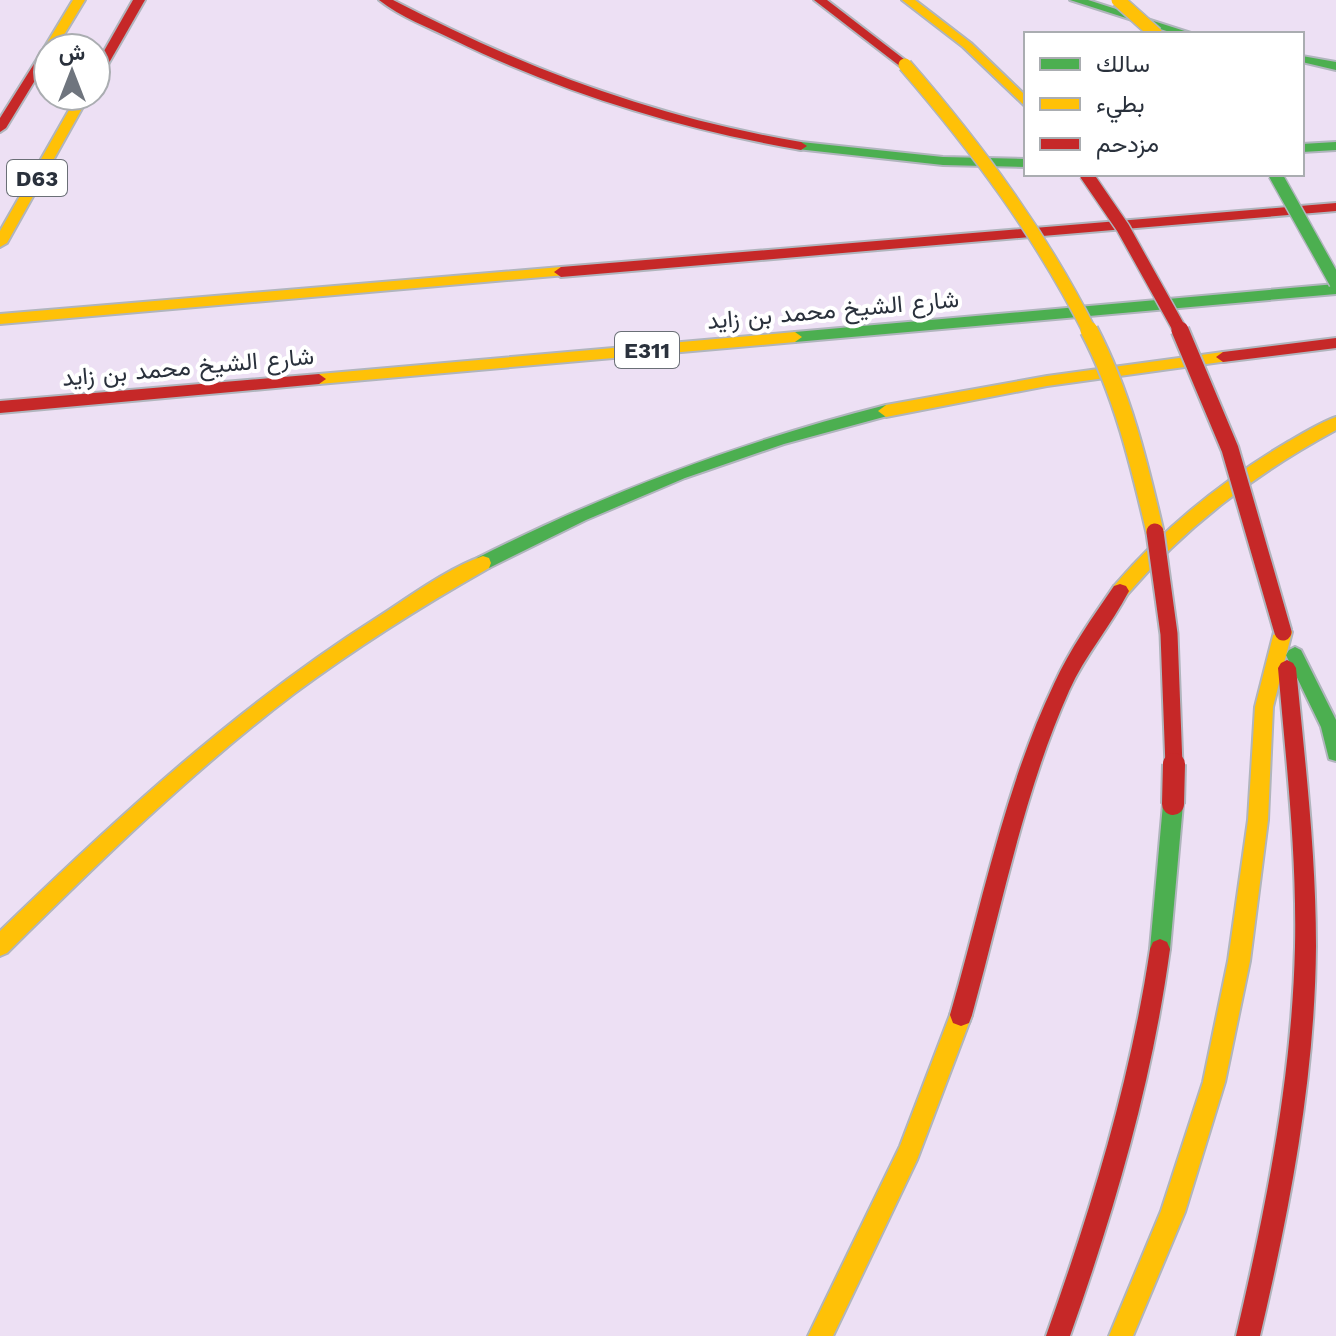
<svg xmlns="http://www.w3.org/2000/svg" width="1336" height="1336" viewBox="0 0 1336 1336" font-family="'Work Sans',Vazirmatn,sans-serif">
	<style>
		.green { fill: #ede0f4; fill-rule: evenodd }
		.lines { fill: none; stroke-linecap: round; stroke-linejoin: round }
		.fast-casing { stroke: #b0b5bd; stroke-width: 4 }
		.slow-casing { stroke: #b0b5bd; stroke-width: 4 }
		.jam-casing { stroke: #b0b5bd; stroke-width: 4 }
		.fast { fill: #4caf50; fill-rule: evenodd }
		.slow { fill: #ffc107; fill-rule: evenodd }
		.jam { fill: #c62828; fill-rule: evenodd }
		.fast-bridge-casing { stroke: #b0b5bd; stroke-width: 16; stroke-linecap: butt }
		.slow-bridge-far1-casing { stroke: #b0b5bd; stroke-width: 16; stroke-linecap: butt }
		.slow-bridge-casing { stroke: #b0b5bd; stroke-width: 21; stroke-linecap: butt }
		.jam-bridge-far2-casing { stroke: #b0b5bd; stroke-width: 16; stroke-linecap: butt }
		.jam-bridge-far1-casing { stroke: #b0b5bd; stroke-width: 21; stroke-linecap: butt }
		.jam-bridge-casing { stroke: #b0b5bd; stroke-width: 26; stroke-linecap: butt }
		.fast-bridge { stroke: #4caf50; stroke-width: 13 }
		.slow-bridge-far1 { stroke: #ffc107; stroke-width: 13 }
		.slow-bridge { stroke: #ffc107; stroke-width: 17 }
		.jam-bridge-far2 { stroke: #c62828; stroke-width: 13 }
		.jam-bridge-far1 { stroke: #c62828; stroke-width: 17 }
		.jam-bridge { stroke: #c62828; stroke-width: 22 }
		.labels { text-anchor: middle; dominant-baseline: central; stroke-width: 8; stroke-linejoin: round; paint-order: stroke }
		.shield { fill: #fff; stroke: #6a6f76; stroke-width: 2 }
		.shield-label { font-size: 22px; font-weight: bold; fill: #2a313c }
		.street-label { font-size: 24px; fill: #2a313c; stroke: #fff }
	</style>
	<rect width="100%" height="100%" fill="#eef3f9"/>
	<path class="green" d="M0,0h1336v1336h-1336zM1026,34h276v140h-276zM48,48h48v48h-48z"/>
	<g class="lines">
		<defs>
			<g id="fast">
				<path d="M1070,0h18l106,34h-18z"/>
				<path d="M1302,56l34,6v8l-34,-8z"/>
				<path d="M801,142l142,15 83,2v8l-83,-2 -146,-16v-6z"/>
				<path d="M1336,142v8l-34,2v-8z"/>
				<path d="M1336,284v10l-541,48 -7,-5 7,-5z"/>
				<path d="M886,405l8,6 -3,4 -107,29 -99,34 -99,42 -97,48h-12l-2,-5 2,-5c131,-66 266,-117 409,-153z"/>
				<path d="M1295,647l6,3 35,70v41l-7,-2 -8,-32 -35,-72 3,-5z"/>
				<path d="M1173,795l7,3 3,6 -13,145 -3,7 -7,3 -7,-3 -3,-7 13,-145 3,-6z"/>
			</g>
			<g id="slow">
				<path d="M73,0h12l-29,48 -10,2 -2,-2z"/>
				<path d="M902,0h13l56,43 55,53v11l-63,-60z"/>
				<path d="M77,96h12l-82,147 -7,4v-16z"/>
				<path d="M561,267l5,2v6l-566,49v-10z"/>
				<path d="M795,332l7,5 -7,5 -476,42 -7,-5 7,-5z"/>
				<path d="M1223,352l5,1v8l-181,25 -161,31 -8,-6 8,-6 161,-29z"/>
				<path d="M1336,417v13c-81,44 -150,96 -210,166h-12l-3,-5 3,-5c50,-58 106,-104 172,-143 16,-9 33,-20 50,-26z"/>
				<path d="M483,556l6,2 2,5 -2,5c-67,38 -132,79 -194,125 -103,78 -196,169 -288,260l-7,3v-25c118,-114 239,-226 378,-314 31,-20 70,-49 105,-61z"/>
				<path d="M1283,625l6,2 3,5 -19,75 -5,113 -18,141 -25,121 -40,130 -52,124h-24l52,-125 42,-129 25,-121 20,-141 7,-113 19,-75 3,-5z"/>
				<path d="M961,1004l8,3 3,8 -55,145 -84,176h-25l92,-190 53,-139z"/>
			</g>
			<g id="jam">
				<path d="M133,0h12l-43,75 -6,4v-14z"/>
				<path d="M379,0h14c130,68 263,118 408,142l6,4 -6,4c-121,-21 -236,-56 -347,-110 -24,-12 -54,-23 -75,-40z"/>
				<path d="M814,0h13l82,63v4h-8z"/>
				<path d="M44,48h8h-4v11l-42,69 -6,4v-14z"/>
				<path d="M1336,203v8l-775,66 -7,-5 7,-5z"/>
				<path d="M1336,338v10l-113,14 -7,-5 7,-5z"/>
				<path d="M319,374l7,5 -7,5 -319,29v-12z"/>
				<path d="M1120,584l6,2 3,5c-18,35 -44,64 -60,100 -46,103 -67,216 -97,324l-3,8 -8,3 -8,-3 -3,-8c32,-110 54,-226 104,-331 16,-35 38,-66 60,-98z"/>
				<path d="M1287,660l6,3 3,5c9,93 20,185 20,278 -1,132 -26,262 -56,390h-24c30,-128 56,-258 59,-389 2,-94 -9,-186 -17,-279l3,-5z"/>
				<path d="M1160,939l7,3 3,7c-18,133 -55,260 -100,387h-24c45,-127 84,-253 104,-387l3,-7z"/>
			</g>
		</defs>
		<use href="#fast" class="fast-casing"/>
		<use href="#slow" class="slow-casing"/>
		<use href="#jam" class="jam-casing"/>
		<use href="#fast" class="fast"/>
		<use href="#slow" class="slow"/>
		<use href="#jam" class="jam"/>
		<defs>
			<path id="fast-bridge" d="M1275,174l61,109"/>
			<g id="slow-bridge-far1">
				<path d="M1118,0l38,34"/>
				<path d="M905,65c72,83 135,168 185,267"/>
			</g>
			<path id="slow-bridge" d="M1089,330c33,63 50,133 66,202"/>
			<path id="jam-bridge-far2" d="M1086,174l37,54 58,104"/>
			<g id="jam-bridge-far1">
				<path d="M1180,330l50,119 53,183"/>
				<path d="M1155,532l14,102 5,132"/>
			</g>
			<path id="jam-bridge" d="M1173,804l1,-40"/>
		</defs>
		<use href="#fast-bridge" class="fast-bridge-casing"/>
		<use href="#slow-bridge-far1" class="slow-bridge-far1-casing"/>
		<use href="#slow-bridge" class="slow-bridge-casing"/>
		<use href="#jam-bridge-far2" class="jam-bridge-far2-casing"/>
		<use href="#jam-bridge-far1" class="jam-bridge-far1-casing"/>
		<use href="#jam-bridge" class="jam-bridge-casing"/>
		<use href="#fast-bridge" class="fast-bridge"/>
		<use href="#slow-bridge-far1" class="slow-bridge-far1"/>
		<use href="#slow-bridge" class="slow-bridge"/>
		<use href="#jam-bridge-far2" class="jam-bridge-far2"/>
		<use href="#jam-bridge-far1" class="jam-bridge-far1"/>
		<use href="#jam-bridge" class="jam-bridge"/>
	</g>
	<g class="labels">
		<g class="shield">
			<rect x="7" y="160" width="60" height="36" rx="6"/>
			<rect x="615" y="332" width="64" height="36" rx="6"/>
		</g>
		<g class="shield-label">
			<text x="37" y="178">D63</text>
			<text x="647" y="350">E311</text>
		</g>
		<g class="street-label">
			<text transform="translate(833 310) rotate(-5)">شارع الشيخ محمد بن زايد</text>
			<text transform="translate(188 367) rotate(-5)">شارع الشيخ محمد بن زايد</text>
		</g>
	</g>
	<rect x="1024" y="32" width="280" height="144" fill="#ffffff" stroke="#aaadb1" stroke-width="2"/>
	<rect x="1040" y="58" width="40" height="12" fill="#4caf50" stroke="#aaadb1" stroke-width="2"/>
	<text x="1096" y="72" font-size="24" fill="#2a313c">سالك</text>
	<rect x="1040" y="98" width="40" height="12" fill="#ffc107" stroke="#aaadb1" stroke-width="2"/>
	<text x="1096" y="112" font-size="24" fill="#2a313c">بطيء</text>
	<rect x="1040" y="138" width="40" height="12" fill="#c62828" stroke="#aaadb1" stroke-width="2"/>
	<text x="1096" y="152" font-size="24" fill="#2a313c">مزدحم</text>
	<g transform="translate(72 72)"><circle r="38" fill="#ffffff" stroke="#aaadb1" stroke-width="2"/>
	<path d="M0-6L14 30L0 20L-14 30Z" fill="#6f757e"/>
	<text y="-12" font-size="22" font-weight="bold" text-anchor="middle" fill="#2a313c">ش</text>
	</g>
</svg>
